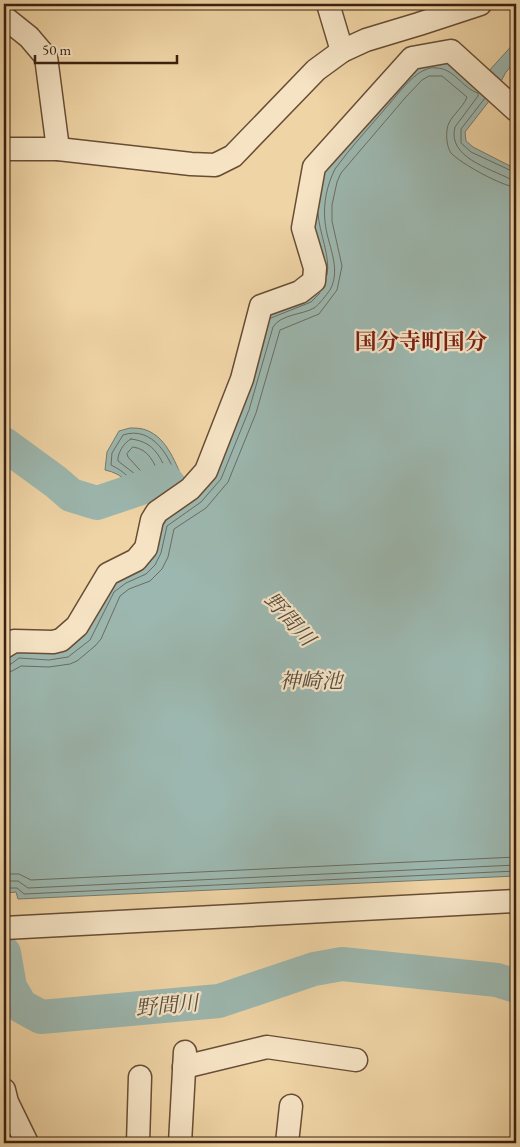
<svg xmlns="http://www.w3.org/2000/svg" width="520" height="1147" viewBox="0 0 520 1147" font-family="'EB Garamond','Noto Serif JP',serif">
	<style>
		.water { fill: #9cb7af; stroke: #757b6f }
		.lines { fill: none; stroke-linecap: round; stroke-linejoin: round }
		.shore { stroke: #6c6c60; stroke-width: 1 }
		.river { stroke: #9cb7af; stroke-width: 34 }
		.minor-casing { stroke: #684d35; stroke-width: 25 }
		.minor { stroke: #f5e3c4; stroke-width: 22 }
		.labels { text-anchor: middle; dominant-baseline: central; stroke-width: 4.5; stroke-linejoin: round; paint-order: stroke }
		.water-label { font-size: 21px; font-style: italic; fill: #584d40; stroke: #f5e3c4 }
		.quarter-label { font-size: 22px; font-weight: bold; fill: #7a1f14; stroke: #f5e3c4 }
	</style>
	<rect width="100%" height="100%" fill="#efd4a5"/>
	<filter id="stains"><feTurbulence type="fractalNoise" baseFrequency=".004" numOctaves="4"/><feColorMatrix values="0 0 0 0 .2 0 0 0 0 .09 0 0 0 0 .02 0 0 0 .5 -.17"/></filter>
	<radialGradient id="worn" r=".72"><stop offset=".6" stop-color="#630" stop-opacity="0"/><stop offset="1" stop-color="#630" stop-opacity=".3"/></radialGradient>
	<g class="water">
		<path d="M516,41v20l-10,11 -13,24 -28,36 1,9 7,6 43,22v707l-498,23 -2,-7 -10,1 -2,-7v-230l12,-9 33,1 108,-128 37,-26 73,-180 42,-16 9,-53 -4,-22 5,-48 72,-90 45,-29 51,17z"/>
		<path d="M130,428c5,0 11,0 16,2 22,8 30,35 39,54l-22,16 -23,-1c-11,-15 -16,-25 -35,-29l2,-18 12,-21z"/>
	</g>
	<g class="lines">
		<g class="shore">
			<path d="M485,98l-24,31v14l10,9 45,21"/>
			<path d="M318,213c1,20 13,44 9,62"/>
			<path d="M271,318l40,-16 9,-9"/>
			<path d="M131,439c25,3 29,19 39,39l-1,3 -10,7h-13l-11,-14 -17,-13c-1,-7 6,-19 13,-22z"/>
			<path d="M133,447c16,2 21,16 27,29v3l-3,2 -8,-1 -21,-23 -1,-3z"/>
			<path d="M160,494l-18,-1c-10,-12 -16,-21 -31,-28l1,-12 11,-18c30,-10 48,23 55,47"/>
			<path d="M4,665l7,-1 8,-6 30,2 19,-3 22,-17 24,-48 12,-9 20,-9 9,-9 6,-12 6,-27 34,-24 20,-23 28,-69 24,-83c8,-13 29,-12 41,-19 6,-4 12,-13 16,-18 12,-22 -3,-46 -5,-68 -2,-19 2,-37 10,-53 15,-21 33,-40 49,-59 11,-12 21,-27 35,-37 5,-3 11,-6 17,-5 18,0 26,20 42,25v3l-23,31c-8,30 34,41 55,52l6,1"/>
			<path d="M4,673l8,-2 9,-5 28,1 21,-3 7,-3 18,-15 6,-7 19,-43 9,-7 21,-8 12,-12 6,-12 6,-28 32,-21 22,-26 28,-69 24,-83 39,-16 18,-24 5,-24 -10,-45v-16l5,-23 4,-9 64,-75 17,-18 7,-4h13l25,21c-4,12 -19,20 -20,33 -1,7 0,17 4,23 9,10 52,34 65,34"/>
			<path d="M4,874h15l12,6 485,-23"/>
			<path d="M4,881h14l10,7 488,-23"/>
			<path d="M4,888h13l7,6 492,-23"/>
		</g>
		<g class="river">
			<path d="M4,444l52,38 15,13 26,8 68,-23 9,11"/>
			<path d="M4,953l6,34 11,19 20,11 178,-16 95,-32 28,-5 155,16 19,6"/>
		</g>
		<defs>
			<g id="minor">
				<path d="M328,4l14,47"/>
				<path d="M4,17l25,20 17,20 12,92"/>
				<path d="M4,149h54l133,15 24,1 18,-9 83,-86 26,-19 24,-11 53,-16 61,-20"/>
				<path d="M4,647l10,-6 39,1 8,-2 16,-14 31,-52 28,-14 10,-12 6,-28 5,-8 33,-23 16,-18 36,-92 19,-73 39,-14 14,-11 1,-13 -12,-40 11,-61 98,-109 39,-7 65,59"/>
				<path d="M4,928l512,-27"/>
				<path d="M184,1067l83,-20 89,13"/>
				<path d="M4,1090l3,12 20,41"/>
				<path d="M138,1143l2,-66"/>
				<path d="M180,1143l5,-91"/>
				<path d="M287,1143l4,-37"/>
			</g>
		</defs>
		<use href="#minor" class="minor-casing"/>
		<use href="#minor" class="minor"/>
	</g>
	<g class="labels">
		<g class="water-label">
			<text transform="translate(290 619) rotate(48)">野間川</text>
			<text x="311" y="680">神崎池</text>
			<text transform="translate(167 1005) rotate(-5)">野間川</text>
		</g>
		<g class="quarter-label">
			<text x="421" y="341">国分寺町国分</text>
		</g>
	</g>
	<rect width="520" height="1147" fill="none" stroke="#efd4a5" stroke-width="20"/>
	<rect x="5" y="5" width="510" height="1137" fill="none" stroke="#3b2010" stroke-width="2.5"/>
	<rect x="10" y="10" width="500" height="1127" fill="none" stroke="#3b2010"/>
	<path d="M35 55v8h142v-8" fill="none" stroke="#3b2010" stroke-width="2.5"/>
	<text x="42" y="55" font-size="15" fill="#3b2010" stroke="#f5e3c4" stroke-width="4" paint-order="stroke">50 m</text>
	<rect width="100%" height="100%" filter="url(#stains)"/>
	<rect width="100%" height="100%" fill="url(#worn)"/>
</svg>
